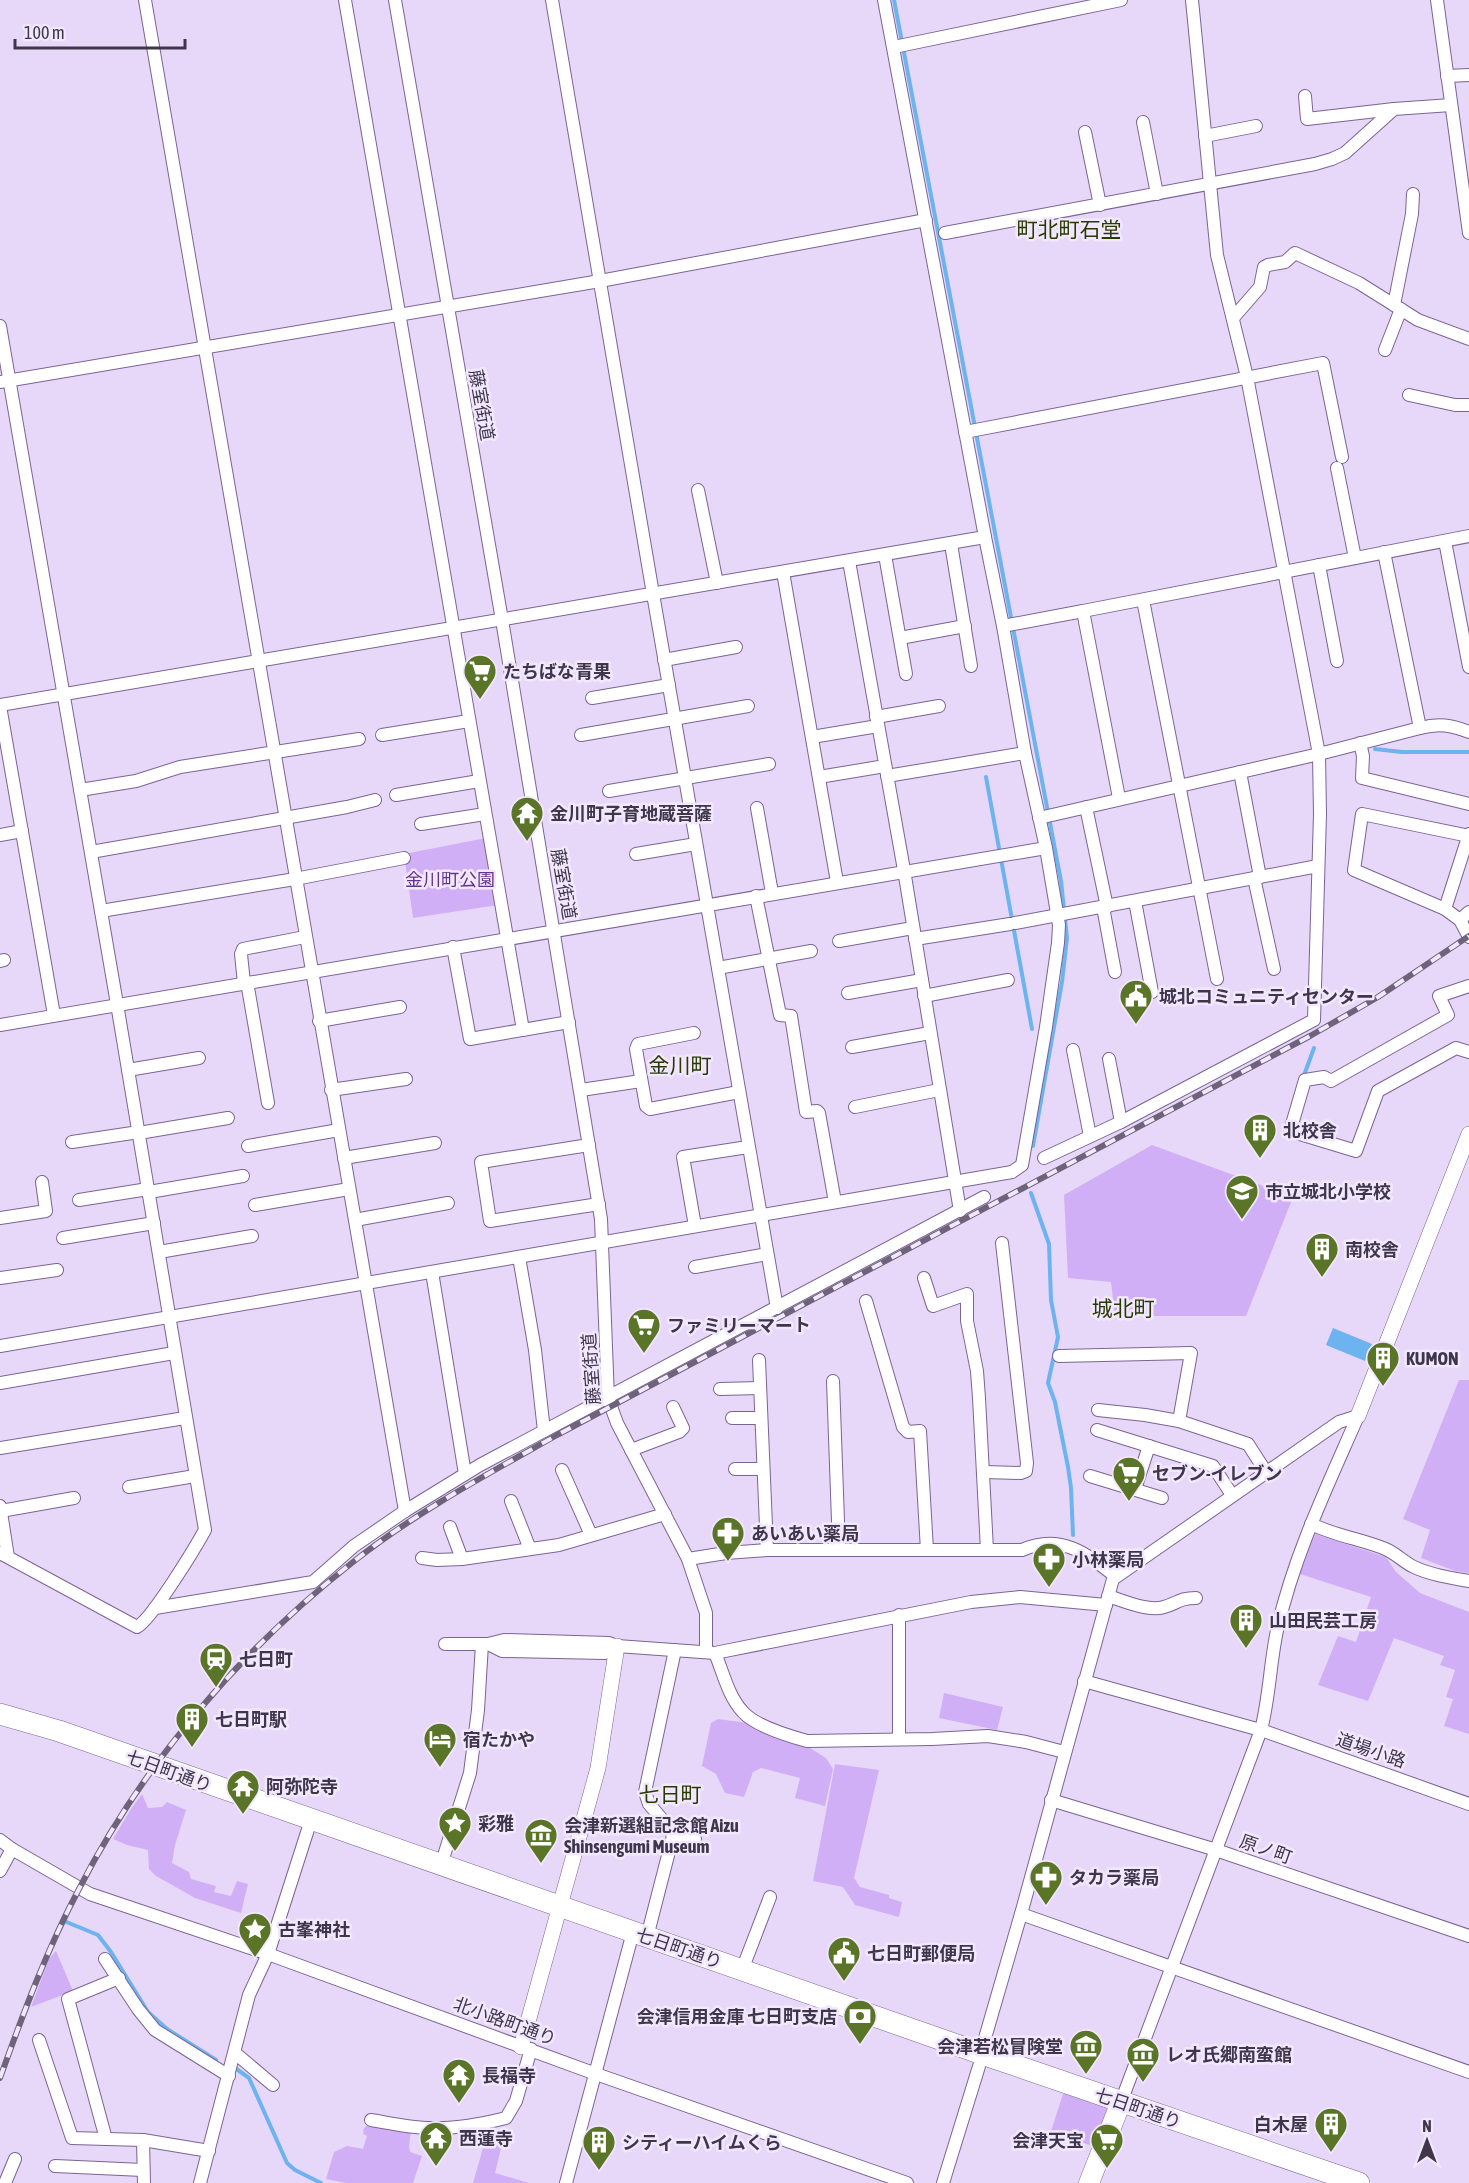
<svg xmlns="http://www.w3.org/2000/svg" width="1469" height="2183" viewBox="0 0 1469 2183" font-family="'Asap Condensed','Noto Sans JP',sans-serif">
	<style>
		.green { fill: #d1aff6 }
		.water { fill: #6cb3f0 }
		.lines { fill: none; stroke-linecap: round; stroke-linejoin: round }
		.stream { stroke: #6cb3f0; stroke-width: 4 }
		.minor-casing { stroke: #7b6494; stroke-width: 14 }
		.tertiary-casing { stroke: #7b6494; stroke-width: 16 }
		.primary-casing { stroke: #7b6494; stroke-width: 21 }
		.trunk-casing { stroke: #7b6494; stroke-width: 22 }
		.minor { stroke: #fff; stroke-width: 12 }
		.tertiary { stroke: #fff; stroke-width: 15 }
		.primary { stroke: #fff; stroke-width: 20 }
		.trunk { stroke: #fff; stroke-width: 21 }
		.rail-casing { stroke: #6e637b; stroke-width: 6 }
		.rail { stroke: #f2e8fe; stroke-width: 4; stroke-dasharray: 11; stroke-linecap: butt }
		.labels { text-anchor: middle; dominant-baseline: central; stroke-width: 5; stroke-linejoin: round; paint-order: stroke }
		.street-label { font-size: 18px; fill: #40364b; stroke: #f2e8fe }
		.poi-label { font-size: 18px; font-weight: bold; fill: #40364b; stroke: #f2e8fe; text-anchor: start }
		.park-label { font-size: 18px; fill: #64348d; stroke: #f2e8fe }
		.quarter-label { font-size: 21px; fill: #283901; stroke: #f2e8fe }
	</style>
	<rect width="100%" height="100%" fill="#e7d8f9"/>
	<g class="green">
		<path d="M486,838l12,67 -85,13 -9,-64z"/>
		<path d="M1152,1145l141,52 -47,119h-131l-4,-34 -43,-4 -4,-83z"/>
		<path d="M1459,1380h10v193l-14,-2 -34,-13 9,-28 -27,-11z"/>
		<path d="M1315,1534l71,23 10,15 24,21 49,19v122l-25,-8 9,-27 -7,-2 9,-27 -15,-5 4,-9 -50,-18 -26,63 -50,-16 20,-49 18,6 15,-45 -71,-23z"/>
		<path d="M944,1693l59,14 -6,23 -58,-12z"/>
		<path d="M718,1719l30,4 62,25 16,10 7,11 -8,37 -30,-8 5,-20 -39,-10 -8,4 -9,25 -19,-4 -9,-19 -14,-8 9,-43z"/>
		<path d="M835,1764l44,6 -25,108 6,9 29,8v3l13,4 -3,15 -44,-12 -12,-18 -30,-6z"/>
		<path d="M142,1794l6,14 14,-1 5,-5 19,8 -11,35 -3,18 17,9 2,7 25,7 -2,6 17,4 6,-15 11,3 -7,29 -46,-15 -39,-22 -7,-7 -1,-19 -21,-5 -14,-6 18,-30z"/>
		<path d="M56,1951l17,40 -42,16 18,-48z"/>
		<path d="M1064,2091l45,17 -14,39 -44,-16z"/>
		<path d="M369,2124l42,7 -2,15 1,6 12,4 -9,27h-67l-20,-4 8,-27 13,-6 16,3 4,-13 -4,-2 1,-6z"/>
		<path d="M489,2127l16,5 -10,41 34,10h-56z"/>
	</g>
	<path class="water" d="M1333,1328l39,16 -7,17 -39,-16z"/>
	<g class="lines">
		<g class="stream">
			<path d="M894,0l167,881 6,57 -5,44 -29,164"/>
			<path d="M1375,749l27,3h67"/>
			<path d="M986,777l46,252"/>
			<path d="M1303,1078l11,-30"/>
			<path d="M1031,1193l18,51 2,56 7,37 -10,46 7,19 13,65 3,21 2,47"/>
			<path d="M64,1921l34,14 13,17 37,60 19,17 49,31"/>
			<path d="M235,2068l14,10 38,85 8,7 26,13"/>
		</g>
		<defs>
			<g id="minor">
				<path d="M145,0l260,1511"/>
				<path d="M345,0l178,1030"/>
				<path d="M395,0l107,620 99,599 7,179 9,25 71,136 18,54v39"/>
				<path d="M552,0l101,594 124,714"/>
				<path d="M1437,0l32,233"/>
				<path d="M894,47l227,-47"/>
				<path d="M1447,76l22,-1"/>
				<path d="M1305,96l2,23 87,-10"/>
				<path d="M1143,122l14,72"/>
				<path d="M1085,132l15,73"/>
				<path d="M1205,136l51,-10"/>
				<path d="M945,233l370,-69 17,-5 13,-6 49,-44 57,-4"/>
				<path d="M1394,305l18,-91 1,-20"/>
				<path d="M1233,318l27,-31 4,-20 4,-2 17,-3 10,-9 64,30 59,37 51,19"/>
				<path d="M0,326l117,678 88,526c-10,18 -53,89 -68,97l-137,-74"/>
				<path d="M1385,350l16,-41"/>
				<path d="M0,382l600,-101 326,-61"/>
				<path d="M1409,395l46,10h14"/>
				<path d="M965,432l358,-69 19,94"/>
				<path d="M1337,468l18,90"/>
				<path d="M698,490l19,93"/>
				<path d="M1445,541l24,126"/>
				<path d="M951,544l20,122"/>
				<path d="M885,555l21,119"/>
				<path d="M849,561l55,309 56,341"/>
				<path d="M1319,565l18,96"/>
				<path d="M783,572l54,310"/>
				<path d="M1143,600l74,379"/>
				<path d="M1003,626l80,-15"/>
				<path d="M900,638l65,-12"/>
				<path d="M664,660l72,-13"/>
				<path d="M592,698l77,-13"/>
				<path d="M0,705l985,-168"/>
				<path d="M0,706l54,309"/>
				<path d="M876,717l63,-11"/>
				<path d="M1420,728c19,-5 31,-3 49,4"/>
				<path d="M382,735l87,-14"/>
				<path d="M581,735l167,-29"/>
				<path d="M812,737l66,-11"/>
				<path d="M1360,743l3,13 -1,22 107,26"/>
				<path d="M1240,772l20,105"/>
				<path d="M887,776l138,-23"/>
				<path d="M819,777l66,-11"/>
				<path d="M80,790l56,-9 44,-14 179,-28"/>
				<path d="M609,791l160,-27"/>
				<path d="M396,795l83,-14"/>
				<path d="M1119,798l-36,-187 386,-75"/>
				<path d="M1086,807l21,100"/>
				<path d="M757,808l15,85"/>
				<path d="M1039,818l280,-64 101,-26 -36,-176"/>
				<path d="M421,824l64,-10"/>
				<path d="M0,835l22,-4"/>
				<path d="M1469,836l-107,-22 -8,56 91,39 15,11 9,17"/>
				<path d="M91,852l256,-45 28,-7"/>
				<path d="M636,854l60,-10"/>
				<path d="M1254,878l20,91"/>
				<path d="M756,896l24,119 11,1 15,96 11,-1 2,2 16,89"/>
				<path d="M1135,901l17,91"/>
				<path d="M1103,907l12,65"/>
				<path d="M1445,909l24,-75"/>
				<path d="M101,911l194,-32 109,-21"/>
				<path d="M1460,920l9,-8"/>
				<path d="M1015,923l303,-57"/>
				<path d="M915,939l95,-15"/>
				<path d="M839,941l74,-13"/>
				<path d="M453,947l17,92 99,-17"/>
				<path d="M0,961l4,-1"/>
				<path d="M718,968l93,-17"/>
				<path d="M247,982l21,121"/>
				<path d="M244,983l-3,-29 2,-5 62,-12"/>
				<path d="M1469,986l-30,10 9,19 -117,66 -7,-4 -19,3 -15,51 66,20 22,-60 78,-43 13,4"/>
				<path d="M848,993l74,-13"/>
				<path d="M924,996l84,-16"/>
				<path d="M319,1021l81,-14"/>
				<path d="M0,1025l1046,-177"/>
				<path d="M694,1033l-56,11 -2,5 10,57 4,3 89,-17"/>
				<path d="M852,1047l78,-14"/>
				<path d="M1073,1050l17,86"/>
				<path d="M1109,1059l12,63"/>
				<path d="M128,1070l71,-12"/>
				<path d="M331,1090l75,-11"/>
				<path d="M581,1090l60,-9"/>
				<path d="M855,1107l84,-17"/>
				<path d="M139,1133l89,-15"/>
				<path d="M72,1142l67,-10"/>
				<path d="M589,1145l-108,17 9,59 109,-17"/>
				<path d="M248,1146l91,-16"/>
				<path d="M344,1158l91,-15"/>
				<path d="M1044,1158l77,-36 193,-102 6,-206 -1,-60 -72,-377 -30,-122 -25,-255"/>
				<path d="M149,1192l94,-16"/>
				<path d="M79,1200l69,-11"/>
				<path d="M255,1205l94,-16"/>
				<path d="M0,1218l46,-7 -4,-29"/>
				<path d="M355,1220l93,-17"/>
				<path d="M695,1226l-12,-69 65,-10"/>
				<path d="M63,1238l91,-15"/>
				<path d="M159,1252l93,-16"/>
				<path d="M519,1257l16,93 9,81"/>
				<path d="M695,1267l72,-13"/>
				<path d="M432,1272l33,202"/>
				<path d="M0,1278l57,-8"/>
				<path d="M924,1278l9,28 34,-12v27l10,50 2,27 8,152"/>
				<path d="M866,1301l37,126 5,5 12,-1 7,119"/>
				<path d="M0,1346l1012,-174 10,-7 24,-138 12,-84 1,-18 -13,-77 -21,-95 -22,-127 -18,-89 -101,-537"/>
				<path d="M1059,1356l132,-3 -12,68"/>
				<path d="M759,1360l8,190"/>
				<path d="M833,1381l6,168"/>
				<path d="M0,1383l174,-30"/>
				<path d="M720,1389l40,-1"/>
				<path d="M1098,1410l47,5 34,6 69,23 18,28"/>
				<path d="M732,1418h29"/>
				<path d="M1097,1430l116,36 19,29"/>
				<path d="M0,1448l185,-30"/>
				<path d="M631,1450l48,-18 4,-4 -10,-21"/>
				<path d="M735,1469h28"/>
				<path d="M562,1470l29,65"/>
				<path d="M984,1472l37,1 5,-2 1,-8 -25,-220"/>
				<path d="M1090,1476l72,22"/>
				<path d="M129,1487l66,-11"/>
				<path d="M1135,1489l14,-43"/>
				<path d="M511,1501l19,48"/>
				<path d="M0,1506l8,51"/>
				<path d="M1,1511l73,-13"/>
				<path d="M1311,1524c23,11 48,15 72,24 12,4 20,14 31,19 17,8 37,11 55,14"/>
				<path d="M450,1527l12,32"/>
				<path d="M422,1558l15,2 25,-1 97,-14 106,-31"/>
				<path d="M688,1559l38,-6 41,-3h255c38,-17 64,3 93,26"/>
				<path d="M1108,1596c16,5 40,16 56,11 14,-4 15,-9 32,-9"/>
				<path d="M155,1608l158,-26 41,-36 51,-35 75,-46 504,-268"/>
				<path d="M899,1615v124"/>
				<path d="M445,1644h43l14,7 103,2 12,-7 98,7 256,-51 49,-5 86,8"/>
				<path d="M488,1644l16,-4 105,3 8,3"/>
				<path d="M715,1653c8,19 13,43 28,59 12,14 46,24 64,29l125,-2 56,-3 38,6 38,10"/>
				<path d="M1084,1681l180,50 205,73"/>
				<path d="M1051,1800l162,49 256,87"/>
				<path d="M672,1834l23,5"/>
				<path d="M0,1840l12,9 78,45 178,60 328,120 311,109"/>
				<path d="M441,1865l29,-92 8,-63 4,-66"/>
				<path d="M0,1871l12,-22"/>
				<path d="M1021,1914l448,158"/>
				<path d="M647,1937l26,-101 -1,-5 -23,-27 -4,-12 30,-142"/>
				<path d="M105,1959l33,50 17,21 74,46"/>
				<path d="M742,1970l28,-73"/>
				<path d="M39,2040l33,98 71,2 1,43"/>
				<path d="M235,2053l38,32"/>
				<path d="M1121,2102l140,-372c9,-35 9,-70 17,-104 17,-73 50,-141 80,-210"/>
				<path d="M371,2120c19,3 40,8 60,8 25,1 51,-4 75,-10l10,-17 15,-52"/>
				<path d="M106,2139l-38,-140 51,-21"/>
				<path d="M143,2140l66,11"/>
				<path d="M55,2166l88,4"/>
				<path d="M5,2183l10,-24"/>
				<path d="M200,2183l49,-188 19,-41 43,-134"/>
				<path d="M566,2183l67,-251"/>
				<path d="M943,2183l37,-120 3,-18 38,-131 92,-335 226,-157 19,-6"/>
			</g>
			<g id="tertiary">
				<path d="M1358,1416l111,-282"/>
				<path d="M521,2047l77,-279 19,-122"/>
			</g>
			<path id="primary" d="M1089,2183l32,-81"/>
			<path id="trunk" d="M0,1714l59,17 935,327 365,125"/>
		</defs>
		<use href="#minor" class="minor-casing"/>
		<use href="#tertiary" class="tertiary-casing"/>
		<use href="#primary" class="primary-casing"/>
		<use href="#trunk" class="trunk-casing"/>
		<use href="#minor" class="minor"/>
		<use href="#tertiary" class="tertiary"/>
		<use href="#primary" class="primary"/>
		<use href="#trunk" class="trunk"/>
		<defs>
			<path id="rail" d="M0,2078c23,-64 47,-129 79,-189 65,-127 162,-239 274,-327 63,-50 135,-88 204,-127l753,-399 68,-39 91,-61"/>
		</defs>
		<use href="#rail" class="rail-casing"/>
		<use href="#rail" class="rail"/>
	</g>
	<defs>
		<symbol id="supermarket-pin" viewBox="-11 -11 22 30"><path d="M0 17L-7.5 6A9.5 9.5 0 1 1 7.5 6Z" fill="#5a7428" stroke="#f2e8fe"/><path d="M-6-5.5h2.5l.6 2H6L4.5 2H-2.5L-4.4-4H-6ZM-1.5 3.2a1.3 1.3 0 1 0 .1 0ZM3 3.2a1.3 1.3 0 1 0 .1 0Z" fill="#fff"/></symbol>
		<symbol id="temple-pin" viewBox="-11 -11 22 30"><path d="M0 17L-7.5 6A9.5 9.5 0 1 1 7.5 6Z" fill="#5a7428" stroke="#f2e8fe"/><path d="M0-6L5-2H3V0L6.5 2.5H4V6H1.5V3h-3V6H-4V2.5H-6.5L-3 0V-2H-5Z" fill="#fff"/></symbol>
		<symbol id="civic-pin" viewBox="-11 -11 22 30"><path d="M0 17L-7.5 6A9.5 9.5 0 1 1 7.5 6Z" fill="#5a7428" stroke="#f2e8fe"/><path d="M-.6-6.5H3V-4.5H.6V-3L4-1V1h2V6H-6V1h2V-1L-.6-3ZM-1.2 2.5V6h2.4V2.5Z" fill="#fff"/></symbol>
		<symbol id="building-pin" viewBox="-11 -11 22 30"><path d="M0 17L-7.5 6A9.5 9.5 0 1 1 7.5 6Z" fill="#5a7428" stroke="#f2e8fe"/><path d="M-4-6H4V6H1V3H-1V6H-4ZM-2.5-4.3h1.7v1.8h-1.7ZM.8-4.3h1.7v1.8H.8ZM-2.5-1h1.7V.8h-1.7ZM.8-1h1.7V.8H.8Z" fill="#fff"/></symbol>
		<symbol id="school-pin" viewBox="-11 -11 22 30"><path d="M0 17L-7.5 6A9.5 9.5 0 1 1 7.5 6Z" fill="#5a7428" stroke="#f2e8fe"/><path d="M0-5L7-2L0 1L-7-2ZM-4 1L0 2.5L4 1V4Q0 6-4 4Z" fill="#fff"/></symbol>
		<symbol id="pharmacy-pin" viewBox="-11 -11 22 30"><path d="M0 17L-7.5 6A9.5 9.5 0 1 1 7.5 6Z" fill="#5a7428" stroke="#f2e8fe"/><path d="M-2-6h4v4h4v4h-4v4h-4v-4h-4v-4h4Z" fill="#fff"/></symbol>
		<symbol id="station-pin" viewBox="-11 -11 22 30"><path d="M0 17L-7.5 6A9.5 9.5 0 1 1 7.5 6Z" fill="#5a7428" stroke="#f2e8fe"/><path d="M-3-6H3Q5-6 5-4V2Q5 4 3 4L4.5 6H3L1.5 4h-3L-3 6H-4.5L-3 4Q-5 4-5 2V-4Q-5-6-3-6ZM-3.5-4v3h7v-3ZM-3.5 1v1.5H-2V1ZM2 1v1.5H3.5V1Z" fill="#fff"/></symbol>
		<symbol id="hotel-pin" viewBox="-11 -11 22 30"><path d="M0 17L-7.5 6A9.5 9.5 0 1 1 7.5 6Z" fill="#5a7428" stroke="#f2e8fe"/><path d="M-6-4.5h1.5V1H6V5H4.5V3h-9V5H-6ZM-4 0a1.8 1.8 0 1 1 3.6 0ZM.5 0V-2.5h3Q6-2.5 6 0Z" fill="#fff"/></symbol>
		<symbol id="sight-pin" viewBox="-11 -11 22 30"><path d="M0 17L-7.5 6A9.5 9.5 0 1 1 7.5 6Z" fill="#5a7428" stroke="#f2e8fe"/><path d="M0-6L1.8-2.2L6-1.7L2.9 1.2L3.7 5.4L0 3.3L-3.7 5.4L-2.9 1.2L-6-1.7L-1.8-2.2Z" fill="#fff"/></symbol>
		<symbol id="museum-pin" viewBox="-11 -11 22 30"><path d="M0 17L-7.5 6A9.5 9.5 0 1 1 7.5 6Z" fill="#5a7428" stroke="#f2e8fe"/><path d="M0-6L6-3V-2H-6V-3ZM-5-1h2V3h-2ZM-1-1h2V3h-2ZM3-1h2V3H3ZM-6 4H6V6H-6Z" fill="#fff"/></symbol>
		<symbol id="bank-pin" viewBox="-11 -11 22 30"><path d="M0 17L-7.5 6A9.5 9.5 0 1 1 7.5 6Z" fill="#5a7428" stroke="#f2e8fe"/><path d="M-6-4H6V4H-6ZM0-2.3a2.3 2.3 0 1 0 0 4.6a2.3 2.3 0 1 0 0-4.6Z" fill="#fff"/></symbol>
	</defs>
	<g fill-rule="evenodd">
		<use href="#supermarket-pin" x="461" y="652" width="38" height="52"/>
		<use href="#temple-pin" x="508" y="794" width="38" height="52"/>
		<use href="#civic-pin" x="1117" y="977" width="38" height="52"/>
		<use href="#building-pin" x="1241" y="1111" width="38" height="52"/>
		<use href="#school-pin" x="1223" y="1172" width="38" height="52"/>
		<use href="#building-pin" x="1303" y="1230" width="38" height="52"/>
		<use href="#supermarket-pin" x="625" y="1306" width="38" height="52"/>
		<use href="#building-pin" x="1364" y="1339" width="38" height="52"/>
		<use href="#supermarket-pin" x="1110" y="1454" width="38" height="52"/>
		<use href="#pharmacy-pin" x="709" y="1514" width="38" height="52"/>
		<use href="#pharmacy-pin" x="1030" y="1540" width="38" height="52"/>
		<use href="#building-pin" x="1227" y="1601" width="38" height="52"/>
		<use href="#station-pin" x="197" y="1640" width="38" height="52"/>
		<use href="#building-pin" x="173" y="1700" width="38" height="52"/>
		<use href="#hotel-pin" x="421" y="1720" width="38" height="52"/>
		<use href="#temple-pin" x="224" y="1767" width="38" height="52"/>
		<use href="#sight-pin" x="436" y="1804" width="38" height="52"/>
		<use href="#museum-pin" x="522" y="1816" width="38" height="52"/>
		<use href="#pharmacy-pin" x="1027" y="1858" width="38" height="52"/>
		<use href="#sight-pin" x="236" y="1910" width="38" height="52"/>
		<use href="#civic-pin" x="825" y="1934" width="38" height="52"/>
		<use href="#bank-pin" x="841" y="1997" width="38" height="52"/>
		<use href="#museum-pin" x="1067" y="2027" width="38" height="52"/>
		<use href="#museum-pin" x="1124" y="2035" width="38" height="52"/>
		<use href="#temple-pin" x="440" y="2056" width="38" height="52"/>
		<use href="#building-pin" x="1312" y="2105" width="38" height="52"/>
		<use href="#temple-pin" x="417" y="2119" width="38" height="52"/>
		<use href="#supermarket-pin" x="1088" y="2121" width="38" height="52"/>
		<use href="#building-pin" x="580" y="2123" width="38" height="52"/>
	</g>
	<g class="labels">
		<g class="street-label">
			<text transform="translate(482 405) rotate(80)">藤室街道</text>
			<text transform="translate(564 884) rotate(80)">藤室街道</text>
			<text transform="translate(591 1369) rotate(-94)">藤室街道</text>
			<text transform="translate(1371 1750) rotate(19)">道場小路</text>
			<text transform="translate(169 1771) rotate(20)">七日町通り</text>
			<text transform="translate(1266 1849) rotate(19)">原ノ町</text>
			<text transform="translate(679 1948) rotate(19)">七日町通り</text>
			<text transform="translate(505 2021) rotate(20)">北小路町通り</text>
			<text transform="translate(1138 2108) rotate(19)">七日町通り</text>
		</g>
		<g class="poi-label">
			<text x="503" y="671">たちばな青果</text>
			<text x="550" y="813">金川町子育地蔵菩薩</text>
			<text x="1159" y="996">城北コミュニティセンター</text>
			<text x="1283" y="1130">北校舎</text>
			<text x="1265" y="1191">市立城北小学校</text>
			<text x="1345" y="1249">南校舎</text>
			<text x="667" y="1325">ファミリーマート</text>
			<text x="1406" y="1358">KUMON</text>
			<text x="1152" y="1473">セブン-イレブン</text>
			<text x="751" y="1533">あいあい薬局</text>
			<text x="1072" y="1559">小林薬局</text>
			<text x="1269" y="1620">山田民芸工房</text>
			<text x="239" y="1659">七日町</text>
			<text x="215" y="1719">七日町駅</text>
			<text x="463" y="1739">宿たかや</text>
			<text x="266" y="1786">阿弥陀寺</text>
			<text x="478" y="1823">彩雅</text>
			<text x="564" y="1825">会津新選組記念館 Aizu<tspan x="564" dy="21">Shinsengumi Museum</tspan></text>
			<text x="1069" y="1877">タカラ薬局</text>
			<text x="278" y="1929">古峯神社</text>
			<text x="867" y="1953">七日町郵便局</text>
			<text x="837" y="2016" text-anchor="end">会津信用金庫 七日町支店</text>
			<text x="1063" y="2046" text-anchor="end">会津若松冒険堂</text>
			<text x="1166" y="2054">レオ氏郷南蛮館</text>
			<text x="482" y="2075">長福寺</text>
			<text x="1308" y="2124" text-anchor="end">白木屋</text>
			<text x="459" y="2138">西蓮寺</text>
			<text x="1084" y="2140" text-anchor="end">会津天宝</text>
			<text x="622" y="2142">シティーハイムくら</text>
		</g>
		<g class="park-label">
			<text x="450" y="879">金川町公園</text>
		</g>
		<g class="quarter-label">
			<text x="1069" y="229">町北町石堂</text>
			<text x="680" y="1065">金川町</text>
			<text x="1123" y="1308">城北町</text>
			<text x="670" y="1794">七日町</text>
		</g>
	</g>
	<g transform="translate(1427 2141)" stroke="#f2e8fe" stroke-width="4.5" paint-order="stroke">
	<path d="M0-4.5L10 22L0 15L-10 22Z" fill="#40364b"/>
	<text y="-9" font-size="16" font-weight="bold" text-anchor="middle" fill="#40364b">N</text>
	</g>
	<path d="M15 39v9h170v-9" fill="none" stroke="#40364b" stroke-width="3"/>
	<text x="24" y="39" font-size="18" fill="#40364b" stroke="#f2e8fe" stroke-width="4.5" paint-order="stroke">100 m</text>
</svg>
